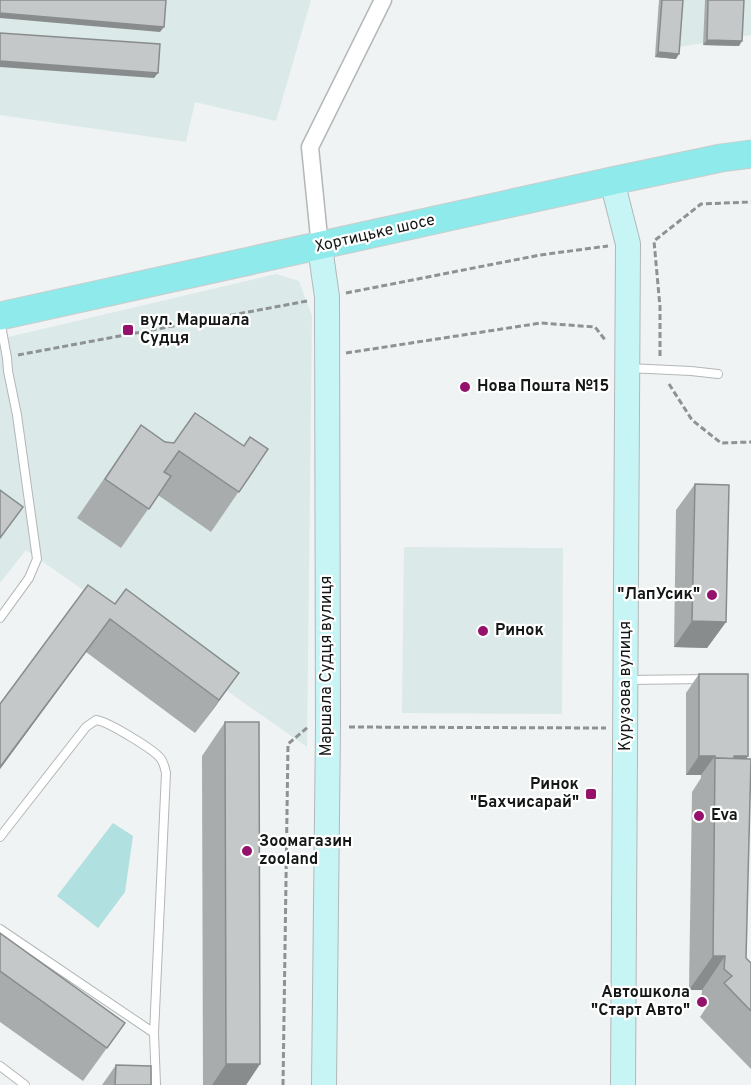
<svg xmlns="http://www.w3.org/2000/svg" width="751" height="1085" viewBox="0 0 751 1085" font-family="Overpass,sans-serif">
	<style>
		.built { fill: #dbe9e8 }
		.green { fill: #b0e0df }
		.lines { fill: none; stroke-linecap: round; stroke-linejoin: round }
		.lane-casing { stroke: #b3b7b7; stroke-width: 10 }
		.street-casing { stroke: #b3b7b7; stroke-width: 19 }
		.secondary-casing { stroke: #b3b7b7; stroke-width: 26 }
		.primary-casing { stroke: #ccc; stroke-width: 29 }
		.path { stroke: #8f9292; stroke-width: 3; stroke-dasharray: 6 3; stroke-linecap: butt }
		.lane { stroke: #fff; stroke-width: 8 }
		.street { stroke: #fff; stroke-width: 16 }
		.secondary { stroke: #c7f5f5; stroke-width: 24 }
		.primary { stroke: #8febeb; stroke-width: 27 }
		.wall { fill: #a9acac }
		.shaded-wall { fill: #898c8c }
		.building { fill: #c4c8c8; stroke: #898c8c; stroke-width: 1.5 }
		.poi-dot { fill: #94126b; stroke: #fff; stroke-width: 2 }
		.labels { text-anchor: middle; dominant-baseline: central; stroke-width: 4.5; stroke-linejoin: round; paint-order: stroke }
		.street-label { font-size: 16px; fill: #151717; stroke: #fff }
		.poi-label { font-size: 16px; font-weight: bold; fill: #151717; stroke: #fff; text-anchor: start }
	</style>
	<rect width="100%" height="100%" fill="#eff3f3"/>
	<g class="built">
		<path d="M0,0h311l-35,121 -81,-19 -9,40 -186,-27z"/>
		<path d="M659,0h92v35l-96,16z"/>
		<path d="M276,274l23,7 13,35 -5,431 -281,-197 -26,33v-244z"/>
		<path d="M404,547l159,1 -1,166 -160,-1z"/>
	</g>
	<path class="green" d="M113,823l20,13 -8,56 -27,36 -41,-32z"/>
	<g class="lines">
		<defs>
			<g id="lane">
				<path d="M0,320l7,38 1,13 9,44 20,144 -8,19 -29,40"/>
				<path d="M628,368l63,3 27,3"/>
				<path d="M627,680l80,-1"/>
				<path d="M0,837l86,-110 10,-7c11,1 59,30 65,39 3,4 4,10 5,14l-12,260 -154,-104"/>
				<path d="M154,1033l2,52"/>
				<path d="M0,1066l25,19"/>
			</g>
			<path id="street" d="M320,247l-10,-100 73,-147"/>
			<g id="secondary">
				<path d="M612,181l16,63 -5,841"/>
				<path d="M320,247l7,50 1,430 -4,358"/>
			</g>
			<path id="primary" d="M0,316l612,-135 109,-23 30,-4"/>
		</defs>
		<use href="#lane" class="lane-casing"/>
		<use href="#street" class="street-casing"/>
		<use href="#secondary" class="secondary-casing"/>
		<use href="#primary" class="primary-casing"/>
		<g class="path">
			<path d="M346,293l194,-38 68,-9"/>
			<path d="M346,353l195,-30 54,4 11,14"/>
			<path d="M18,355l289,-54"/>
			<path d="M660,356v-49l-6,-66 47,-37 50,-2"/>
			<path d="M669,384l23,36 29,23 30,-1"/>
			<path d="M349,727l257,1"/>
			<path d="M283,1085l5,-341 20,-17"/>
		</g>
		<use href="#lane" class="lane"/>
		<use href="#street" class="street"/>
		<use href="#secondary" class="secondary"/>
		<use href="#primary" class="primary"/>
	</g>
	<g class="wall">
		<path d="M659,0h24l-7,59 -21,-2z"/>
		<path d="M705,0h39l-5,46 -36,-1z"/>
		<path d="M141,425l24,17 9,1 70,3 24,3 -57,83 -53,-37 -37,53 -44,-30z"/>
		<path d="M695,484l31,138 -19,26 -33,-1 2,-137z"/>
		<path d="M115,604l124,69 -44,60 -109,-81 -86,117v-65z"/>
		<path d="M699,674l49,82 -2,3v199l5,5v106l-51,-52 6,-9 -5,-6 1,-12h-13l3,-198 9,-14v-3h-15v-82z"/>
		<path d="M225,722l35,342 -14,21h-43l-1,-329z"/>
		<path d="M0,933l125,90 -42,58 -83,-59z"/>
		<path d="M116,1065l35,20h-49z"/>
	</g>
	<g class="shaded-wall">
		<path d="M0,13l164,14 -4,5 -160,-14z"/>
		<path d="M707,40l35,1 -3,5 -36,-1z"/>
		<path d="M658,52l21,2 -3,5 -21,-2z"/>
		<path d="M0,61l158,12 -4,5 -154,-11z"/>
		<path d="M110,619l-24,33 -86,117v-2z"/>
		<path d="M692,621l34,1 -19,26 -33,-1z"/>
		<path d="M239,673l-24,34 -20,26 24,-33z"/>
		<path d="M699,756h16l-14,19h-15z"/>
		<path d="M734,756h14l-13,18z"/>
		<path d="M713,956h12l-23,34h-13z"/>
		<path d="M226,1064h34l-14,21h-34z"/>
	</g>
	<g class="building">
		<path d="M0,0h166l-2,27 -164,-14z"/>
		<path d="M662,0h21l-4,54 -21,-2z"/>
		<path d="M708,0h36l-2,41 -35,-1z"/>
		<path d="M0,33l160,11 -2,29 -158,-12z"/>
		<path d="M195,413l49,33 6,-9 18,12 -29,43 -60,-41 -15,21 7,4 -22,33 -44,-30 36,-54 24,17 9,1z"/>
		<path d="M695,484l34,1 -3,137 -34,-1z"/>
		<path d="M0,490l23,17 -23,31z"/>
		<path d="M88,585l27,19 11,-15 113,84 -20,27 -109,-81 -110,148v-63z"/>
		<path d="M699,674h49v82h-14v3l-19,-1v1v-3h-16z"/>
		<path d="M225,722h34l1,342h-34z"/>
		<path d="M715,758l36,1 -5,199 5,5v48l-27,-28 8,-7 -8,-7 1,-13h-12z"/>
		<path d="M0,933l125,90 -18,25 -107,-77z"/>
		<path d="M116,1065l35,1v19h-36z"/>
	</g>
	<g class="poi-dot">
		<rect x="122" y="324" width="12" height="12" rx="3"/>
		<circle cx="465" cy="387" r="6"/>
		<circle cx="712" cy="595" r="6"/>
		<circle cx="483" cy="631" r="6"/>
		<rect x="585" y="788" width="12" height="12" rx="3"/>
		<circle cx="699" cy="816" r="6"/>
		<circle cx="247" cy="851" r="6"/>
		<circle cx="702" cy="1002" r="6"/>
	</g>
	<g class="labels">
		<g class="street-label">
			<text transform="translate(375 234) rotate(-13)">Хортицьке шосе</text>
			<text transform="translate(327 666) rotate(-90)">Маршала Судця вулиця</text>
			<text transform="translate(626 686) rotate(-90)">Курузова вулиця</text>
		</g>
		<g class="poi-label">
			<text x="140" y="321">вул. Маршала<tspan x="140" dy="18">Судця</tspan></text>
			<text x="477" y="387">Нова Пошта №15</text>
			<text x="700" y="595" text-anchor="end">"ЛапУсик"</text>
			<text x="495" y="631">Ринок</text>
			<text x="579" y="785" text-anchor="end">Ринок<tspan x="579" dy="18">"Бахчисарай"</tspan></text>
			<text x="711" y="816">Eva</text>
			<text x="259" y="842">Зоомагазин<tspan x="259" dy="18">zooland</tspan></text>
			<text x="690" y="993" text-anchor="end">Автошкола<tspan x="690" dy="18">"Старт Авто"</tspan></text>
		</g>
	</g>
</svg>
